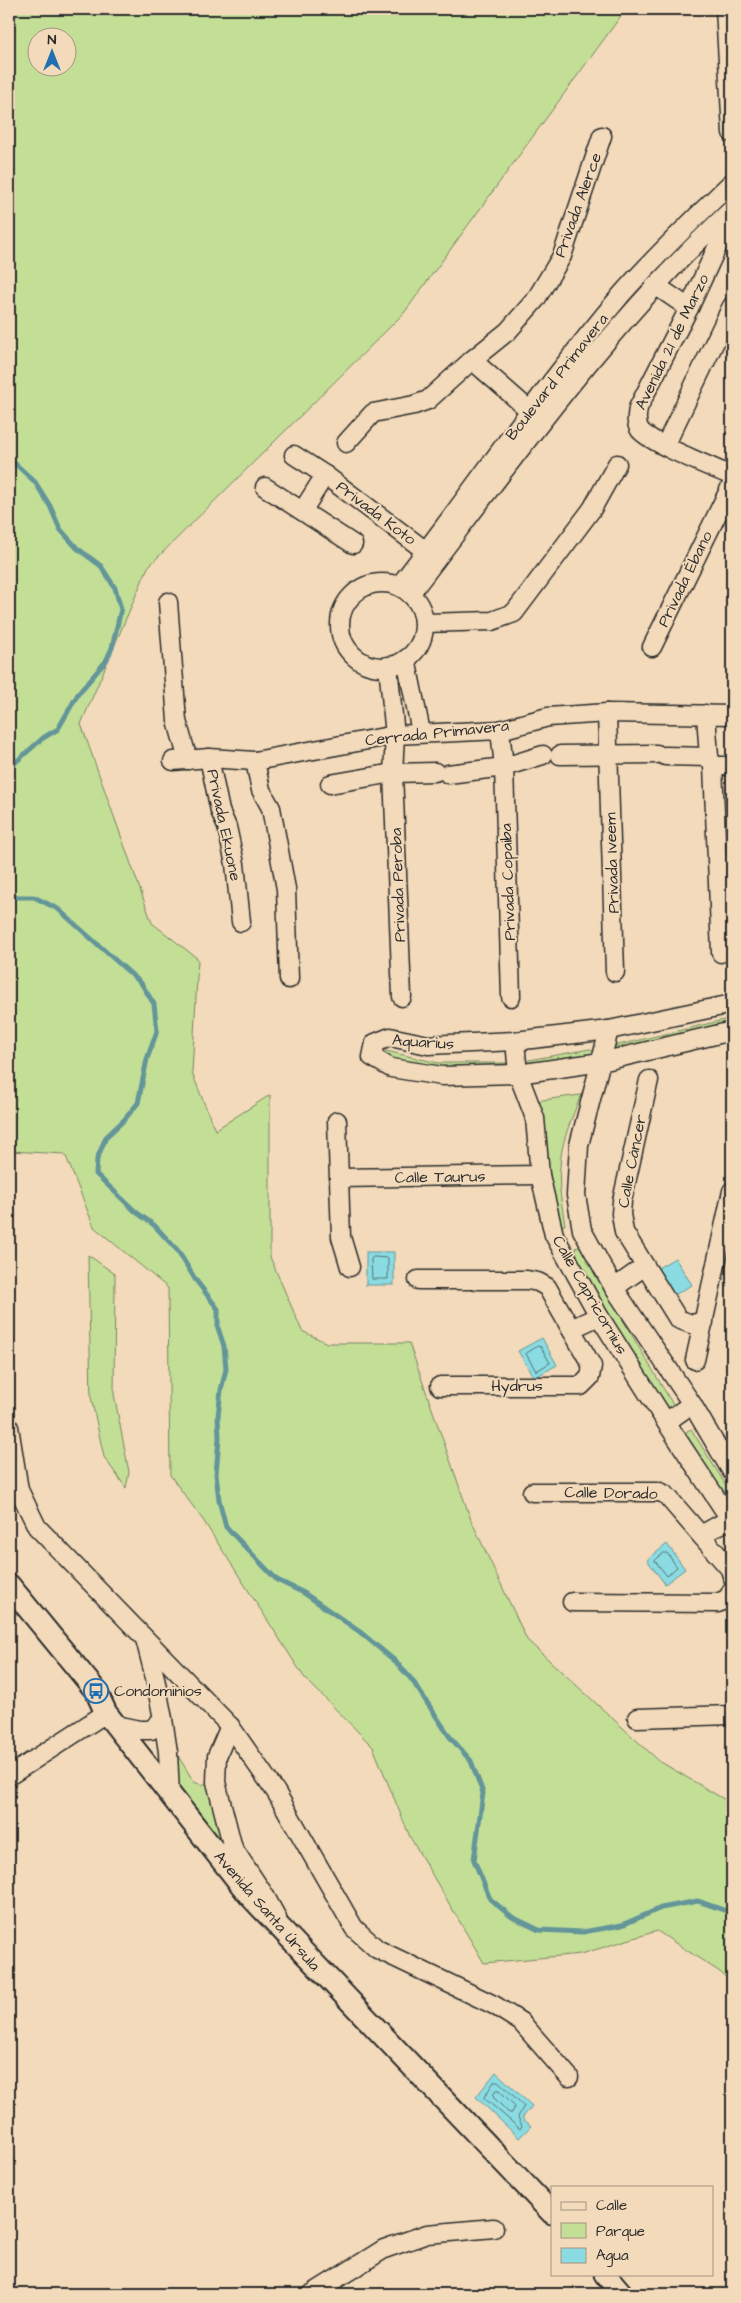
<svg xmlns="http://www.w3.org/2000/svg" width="741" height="2303" viewBox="0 0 741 2303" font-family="'Architects Daughter',sans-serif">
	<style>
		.green { fill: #c3df96; stroke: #778560; fill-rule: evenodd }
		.water { fill: #8adce2; stroke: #649599 }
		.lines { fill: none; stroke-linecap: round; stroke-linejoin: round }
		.shore { stroke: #517274; stroke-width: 1 }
		.stream { stroke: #649599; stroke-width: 5 }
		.minor-casing { stroke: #2b2b2b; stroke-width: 21 }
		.tertiary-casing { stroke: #2b2b2b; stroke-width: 25 }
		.minor { stroke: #f2daba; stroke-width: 18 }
		.tertiary { stroke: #f2daba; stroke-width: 21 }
		.labels { text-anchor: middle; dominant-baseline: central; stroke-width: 4; stroke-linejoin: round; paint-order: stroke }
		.street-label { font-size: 16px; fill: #2b2b2b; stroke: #f2daba }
		.poi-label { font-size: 16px; fill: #2b2b2b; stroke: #f2daba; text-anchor: start }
	</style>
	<rect width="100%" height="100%" fill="#f2daba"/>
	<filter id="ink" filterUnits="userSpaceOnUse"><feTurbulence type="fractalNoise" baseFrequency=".02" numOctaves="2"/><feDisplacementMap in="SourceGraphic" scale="10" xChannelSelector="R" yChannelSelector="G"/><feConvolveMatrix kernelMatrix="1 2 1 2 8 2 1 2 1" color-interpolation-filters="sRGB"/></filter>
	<g filter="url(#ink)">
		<g class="green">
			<path d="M9,9h617l-222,304 -256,254 -67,157 71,199 46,36 -6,114 23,57 55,-35v162l32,74 25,12h82l62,177 56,120 132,121 73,43v179l-12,-11 -63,-41 -76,23 -97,9 -74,-126 -37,-90 -69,-70 -101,-157 -33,-45 -2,-187 -74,-61 -29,-73 -56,-3zM38,38h30v30h-30z"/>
			<path d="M732,1018v9l-118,28 -4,-8z"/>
			<path d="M590,1049l3,2v4l-65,12 -2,-4 3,-3z"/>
			<path d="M386,1051l52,12h69l3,3 -75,5 -49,-12 -3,-4z"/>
			<path d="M581,1095c-9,23 -20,46 -21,71 -2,20 2,40 5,59l-11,2 -19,-126z"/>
			<path d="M584,1245l8,23 83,140 -10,5 -83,-143 -7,-22z"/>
			<path d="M88,1255l27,19 -1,120 15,78 -3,16 -22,-31 -13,-60z"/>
			<path d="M691,1429l41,66v18l-50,-79z"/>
			<path d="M178,1756l16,26 8,3 6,-3 9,43 12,33 -50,-60 -2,-13z"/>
		</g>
		<g class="water">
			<rect x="366" y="1252" width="28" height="33"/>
			<path d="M675,1258l17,27 -25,14 -16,-27z"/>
			<path d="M542,1338l15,27 -23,13 -16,-27z"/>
			<path d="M667,1544l18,25 -20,15 -18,-24z"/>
			<path d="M496,2072l36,34 -10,12 9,8 -12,12 -43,-41z"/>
		</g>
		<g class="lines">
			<g class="shore">
				<path d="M374,1257l14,1v21h-16l-1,-20z"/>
				<path d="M538,1346l3,1 9,16 -14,8 -10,-17z"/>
				<path d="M664,1553h3l10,14 -10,9 -12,-15z"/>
				<path d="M495,2081h3l26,25 -6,11 4,9 -2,3 -36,-31z"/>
				<path d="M496,2090h3l16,16 -3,7h-3l-16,-16z"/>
			</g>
			<g class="stream">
				<path d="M9,458l26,24 15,24 10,23 17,19 24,18 14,22 6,21 -9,39 -6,13 -28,33 -20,35 -15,9 -34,30"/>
				<path d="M9,897h25l24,12 83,74 13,21 3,27 -10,28 -9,44 -14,17 -18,17 -9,22 -1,15 40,38 18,13 24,26 17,28 23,30v19l6,18 2,23 -5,21 -3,26 1,22 -3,36 3,26 7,27 51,53 27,13 56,39 35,29 17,19 38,57 21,24 12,32 -9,67 16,39 22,18 27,13 44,2 39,-7 39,-17 37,-7 34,12"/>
			</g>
			<defs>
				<g id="minor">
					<path d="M725,9l7,124"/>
					<path d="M732,215l-43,93 -51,100c-1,8 -3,15 2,22 10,13 74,38 92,46"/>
					<path d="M655,285l34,23"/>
					<path d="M472,360l65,57"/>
					<path d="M346,443l27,-30 41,-8 14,-5 44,-40 36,-29 28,-32 26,-43 40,-120"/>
					<path d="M665,446l67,-140"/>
					<path d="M294,455l31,20 110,83"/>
					<path d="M265,487l88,57"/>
					<path d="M303,510l22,-35"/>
					<circle cx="382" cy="625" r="42"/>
					<path d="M399,586c75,-96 143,-198 222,-291 35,-40 73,-76 111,-113"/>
					<path d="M410,594c102,-133 199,-271 322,-385"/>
					<path d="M168,602l9,119 11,39"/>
					<path d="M426,623l66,-2 22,-8 78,-104 25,-45"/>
					<path d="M652,647l80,-163"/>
					<path d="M406,659l15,73"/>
					<path d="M388,666l7,69 -2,38 9,224"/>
					<path d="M607,713l8,259"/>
					<path d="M706,714l3,43 4,9 8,187"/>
					<path d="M500,730l4,37 7,230"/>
					<path d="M560,755l97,-1"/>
					<path d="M665,756l44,1"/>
					<path d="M209,758l11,53 7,16 8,37 6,58"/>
					<path d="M173,761l36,-3 46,3 140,-26 105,-5 48,-13 59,-4 125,2"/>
					<path d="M255,761l6,29 10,18 15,81 3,90"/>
					<path d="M713,766h19"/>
					<path d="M448,774l56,-7 39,-12"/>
					<path d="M330,784l63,-11 42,-1"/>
					<path d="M732,1004l-123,26 -94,11 -87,4 -38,-8 -15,6 -3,14 19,11 51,8 76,-2 83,-12 131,-31"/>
					<path d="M609,1030l-30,115 -3,50 6,35 32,58 78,116 40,68"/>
					<path d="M515,1041l3,33 17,44 5,57 14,60 45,81 67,106 66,100"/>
					<path d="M649,1080l-27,121 -1,13 3,18 54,87 13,5 13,-2"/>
					<path d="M337,1121l4,116 9,30"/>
					<path d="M340,1178l200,-3"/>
					<path d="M418,1280h109l11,2 9,5 45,79 -2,11 -9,9h-141"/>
					<path d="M614,1288l31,-22"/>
					<path d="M571,1329l28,-13"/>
					<path d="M695,1360l37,-169"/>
					<path d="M666,1422l26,-18"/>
					<path d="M9,1427l10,63 18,37 193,199 46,66 78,136 23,21 117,56 27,17 48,55"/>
					<path d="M532,1492h128l6,3 64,74 2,7"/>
					<path d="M701,1535l29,-16"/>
					<path d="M572,1602l146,1 10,-5 4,-8"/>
					<path d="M637,1718l95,-3"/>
					<path d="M163,1719l5,33 2,43"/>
					<path d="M116,1725l24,5h11l12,-11 -8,-41 -10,-39"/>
					<path d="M230,1726l-13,30 -1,26 17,66 32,48 12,22"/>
					<path d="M9,1776l97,-63"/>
					<path d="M312,2294l72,-45 43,-15 67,-6"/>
				</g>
				<g id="tertiary">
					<path d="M9,1585l87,106 10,22 144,183 302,317"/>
					<path d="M605,2274l17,20"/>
				</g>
			</defs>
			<use href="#minor" class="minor-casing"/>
			<use href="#tertiary" class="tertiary-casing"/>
			<use href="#minor" class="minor"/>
			<use href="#tertiary" class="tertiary"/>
		</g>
	</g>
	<defs>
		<symbol id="bus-ring" viewBox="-11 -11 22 22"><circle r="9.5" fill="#f2daba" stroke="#1f6fb2" stroke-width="1.5"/><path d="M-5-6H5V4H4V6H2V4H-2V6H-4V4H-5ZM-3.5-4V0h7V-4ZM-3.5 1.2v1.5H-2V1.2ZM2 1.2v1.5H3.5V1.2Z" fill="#1f6fb2"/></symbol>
	</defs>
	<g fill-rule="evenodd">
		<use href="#bus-ring" x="82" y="1677" width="28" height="28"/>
	</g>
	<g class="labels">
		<g class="street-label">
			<text transform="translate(578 205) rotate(-70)">Privada Alerce</text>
			<text transform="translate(672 342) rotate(-64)">Avenida 21 de Marzo</text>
			<text transform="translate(557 377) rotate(-52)">Boulevard Primavera</text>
			<text transform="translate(376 513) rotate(37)">Privada Koto</text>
			<text transform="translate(685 579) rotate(-64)">Privada Ébano</text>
			<text transform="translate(437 733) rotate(-6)">Cerrada Primavera</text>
			<text transform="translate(224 825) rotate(78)">Privada Ekuone</text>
			<text transform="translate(612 863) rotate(-92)">Privada Iveem</text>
			<text transform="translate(508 882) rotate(-92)">Privada Copaiba</text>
			<text transform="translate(398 885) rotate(-92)">Privada Peroba</text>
			<text transform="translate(423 1042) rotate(4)">Aquarius</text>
			<text transform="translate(632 1161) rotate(-79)">Calle Cáncer</text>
			<text transform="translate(440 1177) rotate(-1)">Calle Taurus</text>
			<text transform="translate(590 1295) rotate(60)">Calle Capricornius</text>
			<text x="517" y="1386">Hydrus</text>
			<text transform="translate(611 1493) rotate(1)">Calle Dorado</text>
			<text transform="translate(267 1911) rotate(49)">Avenida Santa Úrsula</text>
		</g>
		<g class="poi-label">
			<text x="114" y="1691">Condominios</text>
		</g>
	</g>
	<rect width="741" height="2303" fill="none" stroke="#f2daba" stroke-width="30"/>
	<rect x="15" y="15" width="711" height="2273" fill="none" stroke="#2b2b2b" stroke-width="2" filter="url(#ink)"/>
	<rect x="551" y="2186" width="162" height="90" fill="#f2daba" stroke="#a29481"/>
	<rect x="561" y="2202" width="25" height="8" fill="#f2daba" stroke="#a29481"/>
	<text x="596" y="2210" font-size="15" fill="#2b2b2b">Calle</text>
	<rect x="561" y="2223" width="25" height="15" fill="#c3df96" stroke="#a29481"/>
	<text x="596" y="2236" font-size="15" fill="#2b2b2b">Parque</text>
	<rect x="561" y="2248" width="25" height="15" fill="#8adce2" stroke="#a29481"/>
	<text x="596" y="2260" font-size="15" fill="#2b2b2b">Agua</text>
	<g transform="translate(52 52)"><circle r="24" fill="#f2daba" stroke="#a29481"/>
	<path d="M0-4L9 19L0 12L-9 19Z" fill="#1f6fb2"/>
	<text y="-8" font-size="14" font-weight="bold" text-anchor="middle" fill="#2b2b2b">N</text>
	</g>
</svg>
